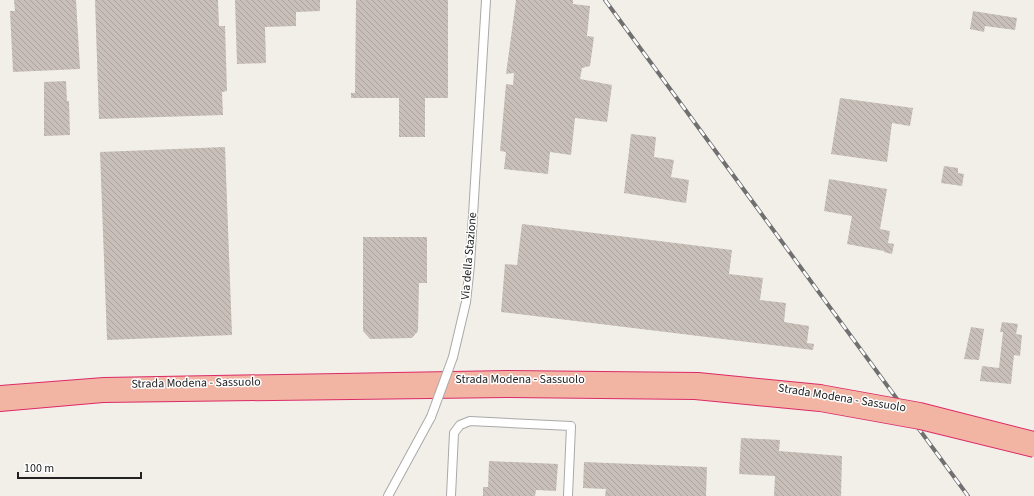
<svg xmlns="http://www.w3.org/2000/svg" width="1034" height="496" viewBox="0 0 1034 496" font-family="'Source Sans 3',sans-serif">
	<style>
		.building { fill: url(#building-back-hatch) }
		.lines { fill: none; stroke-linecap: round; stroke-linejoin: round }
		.minor-casing { stroke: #a9a9a9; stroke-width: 10 }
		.trunk-casing { stroke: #dc2a67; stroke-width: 16 }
		.minor { stroke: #fff; stroke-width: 8 }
		.trunk { stroke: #f2b4a3; stroke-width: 14 }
		.rail-casing { stroke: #707070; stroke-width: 4 }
		.rail { stroke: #fff; stroke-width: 2.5; stroke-dasharray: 8; stroke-linecap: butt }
		.minor-bridge-casing { stroke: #a9a9a9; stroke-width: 10; stroke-linecap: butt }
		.trunk-bridge-casing { stroke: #dc2a67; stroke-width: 16; stroke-linecap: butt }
		.minor-bridge { stroke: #fff; stroke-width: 8 }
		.trunk-bridge { stroke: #f2b4a3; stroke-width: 14 }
		.labels { text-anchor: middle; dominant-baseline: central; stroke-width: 3; stroke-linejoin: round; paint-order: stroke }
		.street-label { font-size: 12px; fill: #222; stroke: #fff }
	</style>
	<defs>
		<pattern id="building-back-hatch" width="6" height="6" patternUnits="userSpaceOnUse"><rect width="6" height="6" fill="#c7bfb8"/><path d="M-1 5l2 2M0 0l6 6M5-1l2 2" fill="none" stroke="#aba49e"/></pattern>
	</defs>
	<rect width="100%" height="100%" fill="#f2efe9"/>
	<g class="building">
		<path d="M14,0h62l4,69 -67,3 -3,-61h5z"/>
		<path d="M95,0h123l1,26h6l2,65 -5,1 1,23 -124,4z"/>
		<path d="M235,0h85v11l-24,1v14l-31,1 1,36 -29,1z"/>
		<path d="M356,0h92v98h-23v39h-26v-39h-48v-5h4z"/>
		<path d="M516,0h57v4l17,2 -3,30 7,1 -4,29 -8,2 -2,11 32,6 -5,37 -32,-4 -4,37 -21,-3 -2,22 -44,-5 2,-17 -6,-1 6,-67 7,1 1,-12 -8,1z"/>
		<path d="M973,11l44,7 -2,12 -30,-4 -1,6 -14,-3z"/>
		<path d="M66,81l1,20h2l1,34 -26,1v-54z"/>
		<path d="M840,98l73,10 -3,18 -18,-3 -5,39 -56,-8z"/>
		<path d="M631,134l25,3 -2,20 20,3 -3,17 18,3 -3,23 -62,-10z"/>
		<path d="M225,147l7,188 -125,5 -7,-188z"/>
		<path d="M944,166l14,2v5l6,1 -2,12 -21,-3z"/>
		<path d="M829,179l58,10 -7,40 10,2 -2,12 6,1 -2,10 -8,-2v-1l-37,-7 5,-28 -28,-5z"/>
		<path d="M522,224l210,26 -3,24 34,4 -3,22 26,3 -2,19 25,4 -2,17 7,1 -1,6 -312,-38 4,-48 12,1z"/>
		<path d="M363,237h64v46h-8l-1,48 -6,7 -42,1 -7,-8z"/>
		<path d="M1002,322l16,2 -2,10 6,1 -2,21 -6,-1 -3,29 -31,-3 2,-15 17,2 4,-36h-3z"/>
		<path d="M971,327l13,2 -5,31 -15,-1z"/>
		<path d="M741,438l39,2 -1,11 63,5 -1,40h-67l1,-20 -36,-2z"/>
		<path d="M489,461l69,3 -2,27 -20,-1 -1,6h-52v-9h5z"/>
		<path d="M584,462l123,5 -1,29h-101l1,-7 -23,-1z"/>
	</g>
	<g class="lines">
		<defs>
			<g id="minor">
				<path d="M453,357l13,-55 4,-37 16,-265"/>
				<path d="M388,496l43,-79"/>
				<path d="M451,496l3,-63 6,-8 10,-4 101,5 -3,70"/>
			</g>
			<g id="trunk">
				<path d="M0,393l104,-8 404,-7 190,2 122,12"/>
				<path d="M0,404l103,-9 405,-5 187,2 125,12"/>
			</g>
		</defs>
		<use href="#minor" class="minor-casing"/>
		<use href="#trunk" class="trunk-casing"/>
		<use href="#minor" class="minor"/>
		<use href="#trunk" class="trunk"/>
		<defs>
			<path id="rail" d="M605,0l363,496"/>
		</defs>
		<use href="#rail" class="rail-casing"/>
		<use href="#rail" class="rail"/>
		<defs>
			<path id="minor-bridge" d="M431,417l22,-60"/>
			<g id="trunk-bridge">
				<path d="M820,392l100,18 114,29"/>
				<path d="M820,404l100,18 114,28"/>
			</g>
		</defs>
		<use href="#minor-bridge" class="minor-bridge-casing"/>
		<use href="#trunk-bridge" class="trunk-bridge-casing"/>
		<use href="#minor-bridge" class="minor-bridge"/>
		<use href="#trunk-bridge" class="trunk-bridge"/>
	</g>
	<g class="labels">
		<g class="street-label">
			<text transform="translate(469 256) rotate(-85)">Via della Stazione</text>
			<text x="520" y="379">Strada Modena - Sassuolo</text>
			<text transform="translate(196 383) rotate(-1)">Strada Modena - Sassuolo</text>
			<text transform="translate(842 398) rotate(9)">Strada Modena - Sassuolo</text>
		</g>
	</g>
	<path d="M18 472v6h123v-6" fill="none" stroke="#222222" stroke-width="2"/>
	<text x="24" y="472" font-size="12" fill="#222222" stroke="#ffffff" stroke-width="3" paint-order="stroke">100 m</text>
</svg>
